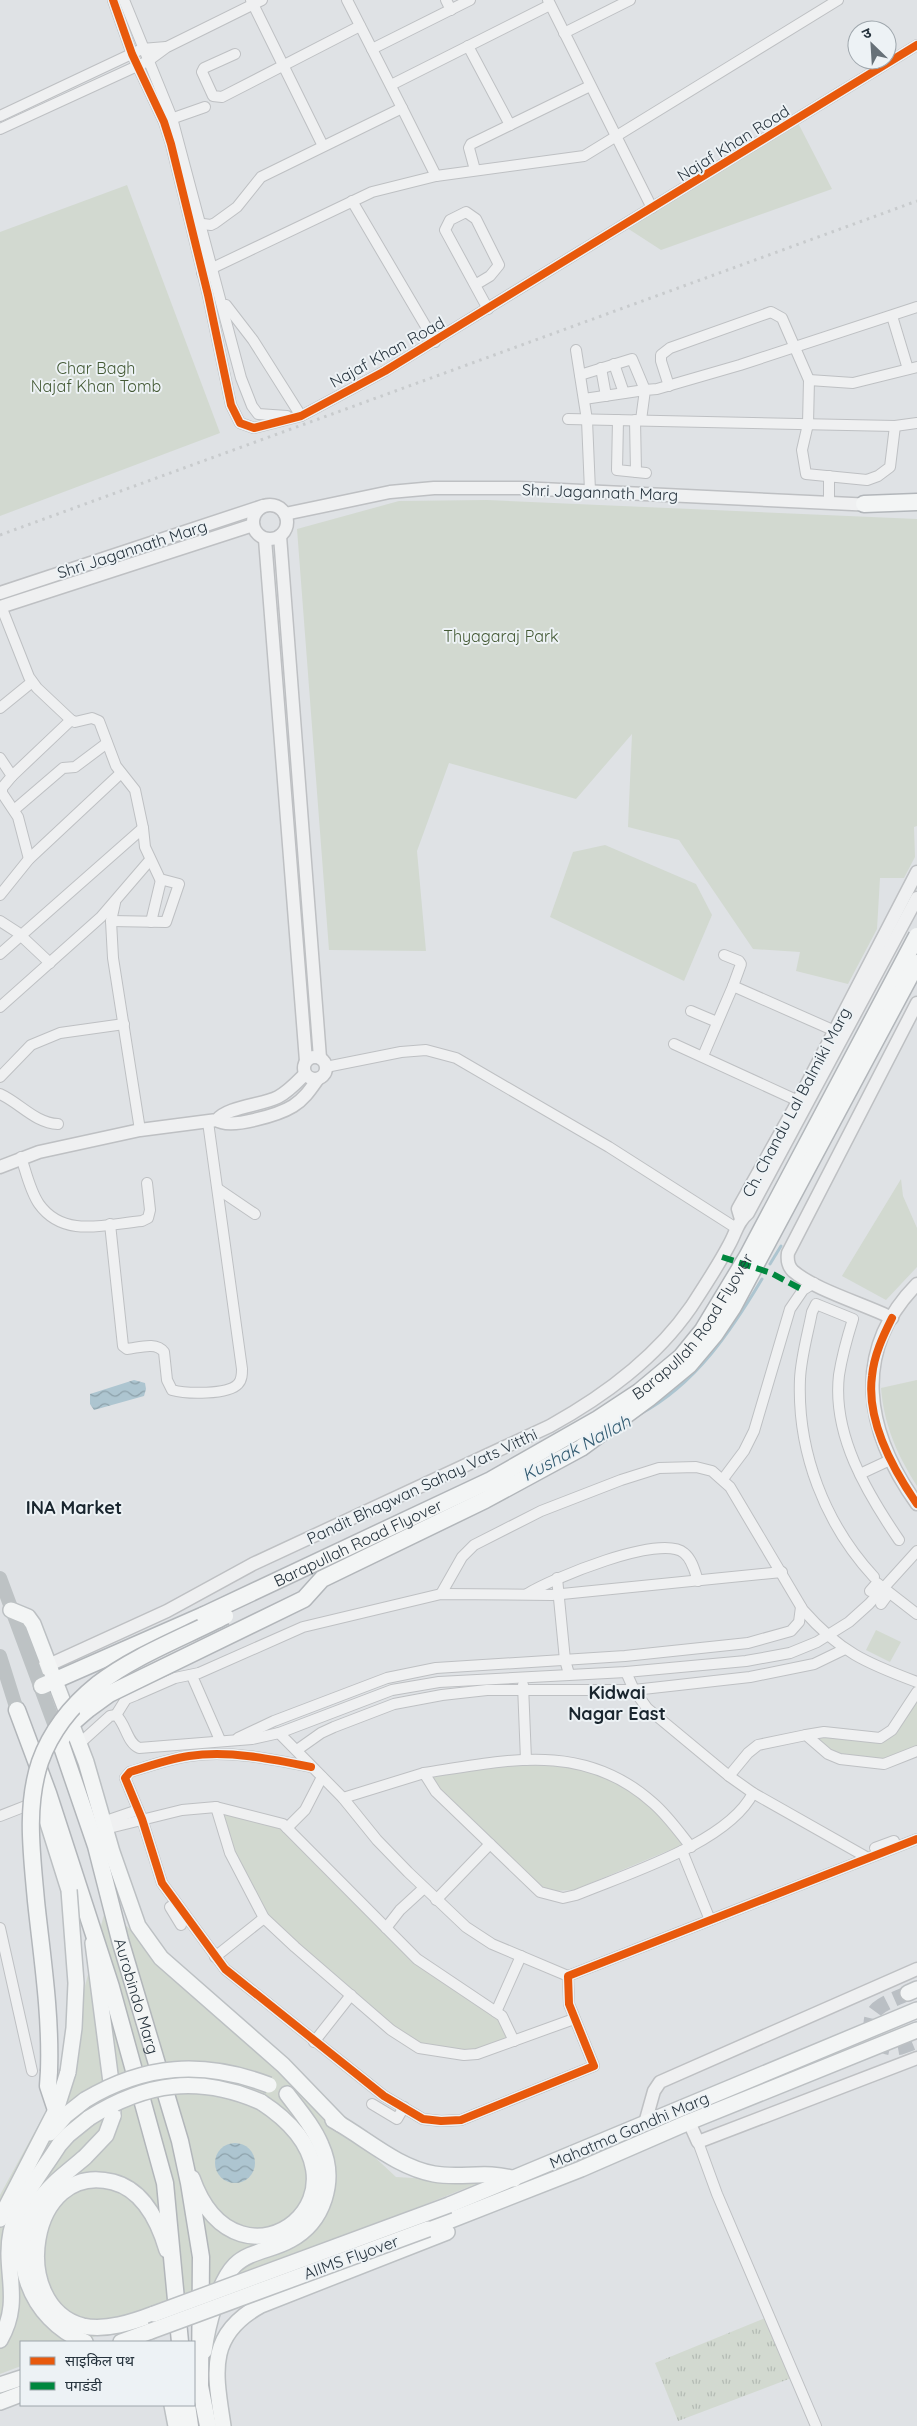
<svg xmlns="http://www.w3.org/2000/svg" width="917" height="2426" viewBox="0 0 917 2426" font-family="Quicksand,'Noto Sans Devanagari',sans-serif">
	<style>
		.grass { fill: url(#grass-tufts) }
		.park { fill: #d2d9d0 }
		.water { fill: url(#water-waves) }
		.lines { fill: none; stroke-linecap: round; stroke-linejoin: round }
		.stream { stroke: #adc5d0; stroke-width: 3 }
		.primary-tunnel { stroke: #babfc4; stroke-width: 15; stroke-dasharray: 15 8; stroke-linecap: butt }
		.minor-casing { stroke: #bec0c3; stroke-width: 12 }
		.tertiary-casing { stroke: #bec0c3; stroke-width: 15 }
		.primary-casing { stroke: #bcc0c3; stroke-width: 18 }
		.trunk-casing { stroke: #b2b6ba; stroke-width: 19 }
		.minor { stroke: #eff0f1; stroke-width: 10 }
		.tertiary { stroke: #eff0f1; stroke-width: 12 }
		.secondary { stroke: #bdc2c4; stroke-width: 14 }
		.primary { stroke: #f3f5f5; stroke-width: 15 }
		.trunk { stroke: #f3f5f5; stroke-width: 16 }
		.rail { stroke: #c8cbcd; stroke-width: 3; stroke-dasharray: 2.5 5; stroke-linecap: butt }
		.primary-bridge-casing { stroke: #bcc0c3; stroke-width: 18; stroke-linecap: butt }
		.trunk-bridge-casing { stroke: #b2b6ba; stroke-width: 19; stroke-linecap: butt }
		.primary-bridge { stroke: #f3f5f5; stroke-width: 15 }
		.trunk-bridge { stroke: #f3f5f5; stroke-width: 16 }
		.quiet { stroke: #00873e; stroke-width: 6; stroke-dasharray: 12 6; stroke-linecap: butt }
		.cycleway-casing { stroke: #edf2f5; stroke-width: 11 }
		.cycleway { stroke: #e8590c; stroke-width: 8 }
		.labels { text-anchor: middle; dominant-baseline: central; stroke-width: 4; stroke-linejoin: round; paint-order: stroke }
		.street-label { font-size: 16px; fill: #27343e; stroke: #edf2f5 }
		.park-label { font-size: 16px; fill: #435934; stroke: #edf2f5 }
		.water-label { font-size: 18px; font-style: italic; fill: #325b71; stroke: #edf2f5 }
		.neighbourhood-label { font-size: 18px; font-weight: bold; fill: #19252e; stroke: #edf2f5 }
	</style>
	<defs>
		<pattern id="grass-tufts" width="24" height="20" patternUnits="userSpaceOnUse" patternTransform="scale(1.25)"><rect width="24" height="20" fill="#d2d9d0"/><path d="M3 7l-1-3M5 7V3M7 7l1-3M15 17l-1-3M17 17v-4M19 17l1-3" fill="none" stroke="#b4bbb4"/></pattern>
		<pattern id="water-waves" width="16" height="10" patternUnits="userSpaceOnUse" patternTransform="scale(1.25)"><rect width="16" height="10" fill="#adc5d0"/><path d="M0 5q4-4 8 0t8 0" fill="none" stroke="#8da1aa"/></pattern>
	</defs>
	<rect width="100%" height="100%" fill="#dfe2e5"/>
	<path class="grass" d="M770,2316l24,61 -116,44 -23,-58z"/>
	<g class="park">
		<path d="M796,119l36,70 -171,61 -37,-24z"/>
		<path d="M127,185l93,248 -220,83v-284z"/>
		<path d="M487,500l430,19v307l-3,1 1,30 -11,21h-24l-3,51 -29,55 -52,-13 4,-19 -47,-3 -74,-109 -51,-13 4,-93 -56,65 -127,-36 -32,88 9,100 -97,-1 -32,-421 102,-28z"/>
		<path d="M605,845l91,39 16,31 -28,66 -134,-64 23,-65z"/>
		<path d="M901,1179l2,17 14,32v39l-31,33 -44,-24z"/>
		<path d="M917,1380v106c-20,-31 -33,-61 -36,-98z"/>
		<path d="M876,1630l25,12 -11,20 -24,-12z"/>
		<path d="M917,1700v48l-35,13 -50,-8 -20,-17 10,-1 51,7z"/>
		<path d="M526,1765c75,-2 112,20 156,80l-108,45 -20,1 -10,-3 -104,-98 -12,-14 35,-7z"/>
		<path d="M219,1811l63,16 132,135 85,57 9,19 -31,12h-13l-43,-5 -27,-17 -127,-112 -35,-64z"/>
		<path d="M106,1907l290,270 85,5 -400,160h-60v24l-21,8v-179l57,-104z"/>
	</g>
	<g class="water">
		<path d="M134,1380l11,3 1,6 -2,7 -50,14 -4,-6v-10z"/>
		<circle cx="235" cy="2163" r="20"/>
	</g>
	<g class="lines">
		<g class="stream">
			<path d="M770,1264l11,-18"/>
			<path d="M640,1414c56,-30 91,-83 122,-135"/>
		</g>
		<path class="primary-tunnel" d="M908,1993c-10,5 -23,9 -31,16 -13,13 -3,36 14,39 9,1 18,-4 26,-7"/>
		<defs>
			<g id="minor">
				<path d="M113,0l19,54 32,68 7,22 37,151 23,110 9,18 14,5 47,-12 84,-45 532,-326"/>
				<path d="M124,0l48,118 69,260 11,28 6,8 29,2"/>
				<path d="M251,0l72,146"/>
				<path d="M446,0l5,10"/>
				<path d="M548,0l104,208"/>
				<path d="M564,33l66,-33"/>
				<path d="M468,46l42,79"/>
				<path d="M372,49l98,-49"/>
				<path d="M235,54l-31,14 -2,4 11,24 9,1 138,-71"/>
				<path d="M391,85l159,-80"/>
				<path d="M402,108l34,68"/>
				<path d="M0,116l142,-67 24,-2"/>
				<path d="M168,120l37,-13"/>
				<path d="M0,129l148,-68 19,-14 95,-47"/>
				<path d="M475,170l-6,-22 2,-4 119,-58"/>
				<path d="M352,201l83,141"/>
				<path d="M195,223l16,2 4,-2 22,-16 24,-30 141,-69 -55,-108"/>
				<path d="M202,273l170,-81 64,-16 148,-20 254,-156"/>
				<path d="M475,285l15,-9 9,-11 -23,-46 -10,-7 -16,8 -5,10 43,79"/>
				<path d="M226,305l27,35 48,76"/>
				<path d="M892,316l16,53"/>
				<path d="M576,350l11,70 3,71"/>
				<path d="M614,364l10,29"/>
				<path d="M601,368l5,28"/>
				<path d="M580,375l52,-16 13,31 -61,9"/>
				<path d="M809,380l44,3 64,-16"/>
				<path d="M669,386l-8,-25v-6l9,-7 101,-36 11,6 27,62 -1,44 -6,26 4,24 61,6 11,-4 12,-9 5,-41"/>
				<path d="M568,419l327,7 22,-3"/>
				<path d="M618,420l-1,50 29,3"/>
				<path d="M635,420l1,52"/>
				<path d="M641,420l4,-30 12,-1 83,-24 177,-58"/>
				<path d="M829,502v-26"/>
				<path d="M1,606l28,71 8,11 34,32 4,2 17,-4 7,3 17,45 19,24 8,38 2,19 15,32 19,5 -13,38 -55,-1"/>
				<path d="M0,708l32,-26"/>
				<path d="M0,758l12,18 -10,12v5l16,24 11,42"/>
				<path d="M12,776l59,-56"/>
				<path d="M14,810l49,-42 12,-1 32,-24"/>
				<path d="M0,895l29,-36 92,-86"/>
				<path d="M115,903l-4,18 2,37 27,172"/>
				<path d="M0,921l17,11 33,31"/>
				<path d="M151,922l10,-42"/>
				<path d="M0,954l143,-126"/>
				<path d="M724,955l15,6 2,3 -8,22"/>
				<path d="M0,1007l101,-90 49,-57"/>
				<path d="M691,1011l26,11"/>
				<path d="M674,1044l131,60"/>
				<path d="M703,1056l30,-70 102,45"/>
				<path d="M326,1067l75,-15 25,-2 30,8 153,89 127,81"/>
				<path d="M0,1077l31,-32 29,-12 64,-9"/>
				<path d="M0,1094c20,9 35,29 58,30"/>
				<path d="M21,1157c5,15 9,34 18,47 25,35 67,20 103,17l6,-3 2,-8 -3,-27"/>
				<path d="M218,1189l37,25"/>
				<path d="M110,1224l13,122 4,3c11,-1 29,-8 37,3l3,28 5,10c14,4 56,5 66,-6 4,-4 4,-10 4,-15l-34,-247"/>
				<path d="M860,1474l30,-14"/>
				<path d="M723,1479l21,-28 10,-20 36,-122 13,-19 11,-7"/>
				<path d="M874,1577c-49,-53 -77,-125 -74,-198 1,-22 8,-46 12,-67l4,-8 37,15c-6,19 -11,37 -14,56 -7,60 28,118 60,165"/>
				<path d="M557,1578l8,82 4,14"/>
				<path d="M870,1591l7,-8 40,31"/>
				<path d="M441,1594l21,-37 12,-12 67,-34 80,-31 38,-12 37,-1 16,4 18,16 73,123c37,42 63,53 114,72"/>
				<path d="M527,1594c24,-15 134,-61 157,-41 8,6 11,19 14,28"/>
				<path d="M881,1604l8,-11"/>
				<path d="M626,1672l8,18 13,18 82,68 24,17 115,65"/>
				<path d="M192,1676l28,64"/>
				<path d="M523,1685l3,75"/>
				<path d="M116,1715l10,-16 10,-4 39,-17 24,-5 104,-46 138,-33 111,1 230,-23"/>
				<path d="M279,1733l64,65 34,42 31,32 58,55 26,17 76,32"/>
				<path d="M806,1735l18,-3 56,6 12,-8 25,-38"/>
				<path d="M238,1738l36,-17 113,-43 49,-10 189,-12 123,-13 43,-12 8,-9 2,-15"/>
				<path d="M79,1744l31,-28 6,-1c10,9 11,28 23,33l113,-9 27,-6 113,-43 47,-8 187,-10 120,-11 44,-8 27,-11 32,-20 20,-18 48,-53"/>
				<path d="M297,1750l24,-17 13,-6 60,-23 48,-9 45,-5h147l116,-13 64,-13 31,-15"/>
				<path d="M311,1767c-39,-8 -82,-17 -122,-11 -20,3 -40,10 -59,16l-5,6 17,41 20,64 63,86 159,127 39,23 18,2 20,-1 133,-54 -25,-62 -1,-28 349,-137"/>
				<path d="M424,1773c84,-13 160,-32 229,30 15,13 26,29 38,44"/>
				<path d="M729,1776l19,-23 10,-8 48,-10 22,19 12,5 44,5 33,-13"/>
				<path d="M343,1798l81,-25 12,19 104,100 23,6 13,-3c50,-21 152,-52 177,-102"/>
				<path d="M216,1807l67,17 134,135 85,57 12,25"/>
				<path d="M0,1816l36,-14"/>
				<path d="M103,1822l35,-12"/>
				<path d="M287,1828l18,-18 17,-33"/>
				<path d="M105,1829l77,-19 34,-3 14,46 34,65 31,29 96,83 28,18 45,7 13,-1 97,-35"/>
				<path d="M682,1851l28,69"/>
				<path d="M878,1854l-3,-6 19,-7"/>
				<path d="M436,1900l54,-56"/>
				<path d="M175,1904l-5,3 11,18"/>
				<path d="M0,1928l32,143"/>
				<path d="M386,1928l14,-18 24,-22"/>
				<path d="M215,1957l49,-39"/>
				<path d="M496,2012l25,-56"/>
				<path d="M314,2042l37,-47"/>
				<path d="M372,2104l25,15 7,-12"/>
				<path d="M698,2142l19,52 99,232"/>
			</g>
			<g id="tertiary">
				<circle cx="270" cy="522" r="17"/>
				<path d="M285,514l105,-22 44,-4h86l353,17"/>
				<path d="M280,536l40,522"/>
				<path d="M265,539l41,522"/>
				<path d="M0,593l263,-87"/>
				<path d="M0,607l253,-82"/>
				<circle cx="315" cy="1068" r="11"/>
				<path d="M217,1120c13,10 63,-6 76,-14 11,-7 17,-16 24,-26"/>
				<path d="M0,1167l39,-15 101,-22 77,-10c9,-13 46,-15 61,-23 11,-6 19,-15 27,-23"/>
				<path d="M741,1219l-3,-10 56,-100 123,-237"/>
				<path d="M917,1284c-67,68 -51,149 0,220"/>
				<path d="M892,1318c-28,-14 -77,-28 -99,-47 -5,-5 -6,-11 -5,-18l129,-250"/>
				<path d="M40,1669l127,-58 86,-47 297,-138c54,-30 105,-67 141,-119 13,-20 27,-41 38,-62 7,-12 8,-23 19,-32l169,-315"/>
				<path d="M689,2122l9,20 219,-84"/>
				<path d="M645,2123l9,-32 6,-9 257,-113"/>
			</g>
			<g id="primary">
				<path d="M11,1610l17,7 5,7 53,138 26,90 26,74 23,32 122,107 57,59"/>
				<path d="M35,1782l34,108"/>
				<path d="M93,1943l19,147 1,26"/>
				<path d="M908,1993l9,-4"/>
				<path d="M333,2120c33,18 63,47 101,54 27,5 53,-4 80,5"/>
				<path d="M50,2133l16,-18 19,-15"/>
				<path d="M85,2157c-16,14 -35,27 -47,45 -34,52 -8,118 47,140"/>
				<path d="M192,2178c46,131 204,12 69,-76"/>
				<path d="M449,2205l468,-195"/>
				<path d="M0,2219l56,-109 12,-38"/>
				<path d="M428,2229l153,-60 108,-47 228,-92"/>
				<path d="M154,2314c-21,8 -48,17 -71,12 -75,-19 -55,-166 30,-144 31,8 46,41 54,68"/>
				<path d="M0,2340c23,-40 3,-69 11,-108 7,-32 31,-60 48,-87l9,-10 21,-17"/>
				<path d="M121,2342l30,-11"/>
				<path d="M204,2351c3,-23 14,-69 31,-86 14,-14 38,-15 55,-25 34,-18 47,-60 31,-95 -8,-19 -22,-35 -34,-51"/>
				<path d="M0,2385l21,-7"/>
				<path d="M0,2402l21,-8"/>
				<path d="M172,2405l4,21"/>
				<path d="M223,2426c-8,-53 -17,-91 38,-121l186,-73"/>
			</g>
			<g id="trunk">
				<path d="M864,504l53,-2"/>
				<path d="M42,1686l162,-71"/>
				<path d="M17,1710l31,83 63,194 54,196 15,159"/>
				<path id="s1" d="M87,1710l-16,14 -11,17 36,105 24,94 60,201 9,42 12,74 -1,129 8,40"/>
				<path d="M49,2071l-1,15 8,24"/>
				<path d="M187,2405l3,21"/>
			</g>
		</defs>
		<use href="#minor" class="minor-casing"/>
		<use href="#tertiary" class="tertiary-casing"/>
		<use href="#primary" class="primary-casing"/>
		<use href="#trunk" class="trunk-casing"/>
		<use href="#minor" class="minor"/>
		<use href="#tertiary" class="tertiary"/>
		<g class="secondary">
			<path d="M0,1578l59,159"/>
			<path d="M0,1656l17,54"/>
		</g>
		<use href="#primary" class="primary"/>
		<use href="#trunk" class="trunk"/>
		<path class="rail" d="M0,535l917,-334"/>
		<defs>
			<g id="primary-bridge">
				<path d="M68,2072l6,-44 2,-45 -7,-93"/>
				<path d="M85,2100c60,-36 118,-40 184,-15"/>
				<path d="M89,2118c57,-36 110,-43 172,-16"/>
				<path d="M85,2157l21,-22 7,-19"/>
				<path d="M154,2314l295,-109"/>
				<path d="M151,2331l277,-102"/>
			</g>
			<g id="trunk-bridge">
				<path id="s2" d="M204,1615l287,-135 107,-61 41,-27 42,-35 22,-27 44,-73 170,-321"/>
				<path d="M87,1710l22,-16 195,-95 18,-20 163,-79 96,-52 68,-50 40,-33 26,-31 18,-27 184,-344"/>
				<path d="M49,2071c2,-57 -7,-114 -13,-170 -4,-46 -11,-94 4,-139 11,-31 33,-58 58,-78 36,-28 86,-47 127,-68"/>
			</g>
		</defs>
		<use href="#primary-bridge" class="primary-bridge-casing"/>
		<use href="#trunk-bridge" class="trunk-bridge-casing"/>
		<use href="#primary-bridge" class="primary-bridge"/>
		<use href="#trunk-bridge" class="trunk-bridge"/>
		<path class="quiet" d="M722,1257l49,16 32,17"/>
		<defs>
			<g id="cycleway">
				<path d="M113,0l19,54 32,68 7,22 37,151 23,110 9,18 14,5 47,-12 84,-45 532,-326"/>
				<path d="M892,1318c-9,18 -18,37 -20,58 -6,45 20,92 45,128"/>
				<path d="M311,1767c-39,-8 -82,-17 -122,-11 -20,3 -40,10 -59,16l-5,6 17,41 20,64 63,86 159,127 39,23 18,2 20,-1 133,-54 -25,-62 -1,-28 349,-137"/>
			</g>
		</defs>
		<use href="#cycleway" class="cycleway-casing"/>
		<use href="#cycleway" class="cycleway"/>
	</g>
	<g class="labels">
		<g class="street-label">
			<text transform="translate(733 143) rotate(-32)">Najaf Khan Road</text>
			<text transform="translate(387 352) rotate(-29)">Najaf Khan Road</text>
			<text transform="translate(600 492) rotate(2)">Shri Jagannath Marg</text>
			<text transform="translate(132 549) rotate(-18)">Shri Jagannath Marg</text>
			<text transform="translate(796 1102) rotate(-62)">Ch. Chandu Lal Balmiki Marg</text>
			<text stroke="none"><textPath href="#s2" startOffset="575">Barapullah Road Flyover</textPath></text>
			<text transform="translate(422 1486) rotate(-25)">Pandit Bhagwan Sahay Vats Vitthi</text>
			<text stroke="none"><textPath href="#s2" startOffset="170">Barapullah Road Flyover</textPath></text>
			<text stroke="none"><textPath href="#s1" startOffset="308">Aurobindo Marg</textPath></text>
			<text transform="translate(629 2130) rotate(-23)">Mahatma Gandhi Marg</text>
			<text transform="translate(351 2257) rotate(-20)">AIIMS Flyover</text>
		</g>
		<g class="park-label">
			<text x="96" y="368">Char Bagh<tspan x="96" dy="18">Najaf Khan Tomb</tspan></text>
			<text x="501" y="636">Thyagaraj Park</text>
		</g>
		<g class="water-label">
			<text transform="translate(576 1448) rotate(-28)">Kushak Nallah</text>
		</g>
		<g class="neighbourhood-label">
			<text x="74" y="1507">INA Market</text>
			<text x="617" y="1692">Kidwai<tspan x="617" dy="21">Nagar East</tspan></text>
		</g>
	</g>
	<rect x="20" y="2341" width="175" height="65" fill="#edf2f5" stroke="#9ea6ac"/>
	<rect x="30" y="2357" width="25" height="8" fill="#e8590c" stroke="#9ea6ac"/>
	<text x="65" y="2366" font-size="15" fill="#27343e">साइकिल पथ</text>
	<rect x="30" y="2382" width="25" height="8" fill="#00873e" stroke="#9ea6ac"/>
	<text x="65" y="2391" font-size="15" fill="#27343e">पगडंडी</text>
	<g transform="translate(872 45) rotate(335)"><circle r="24" fill="#edf2f5" stroke="#9ea6ac"/>
	<path d="M0-4L9 19L0 12L-9 19Z" fill="#677178"/>
	<text y="-8" font-size="14" font-weight="bold" text-anchor="middle" fill="#27343e">उ</text>
	</g>
</svg>
